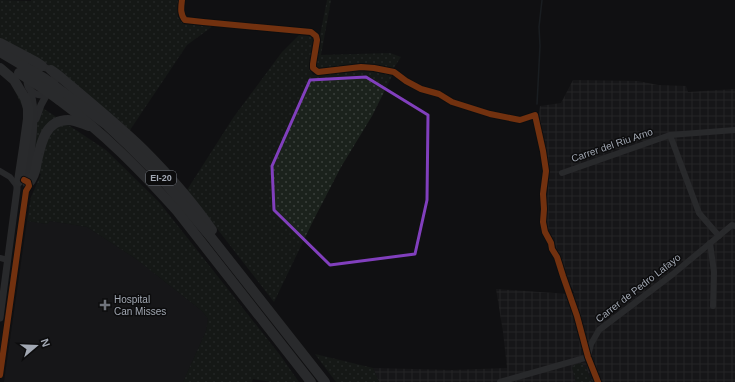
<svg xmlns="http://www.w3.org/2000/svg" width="735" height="382" viewBox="0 0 735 382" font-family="Helvetica,sans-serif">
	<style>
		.built { fill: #1e1e20 }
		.industrial { fill: url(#industrial-grid) }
		.grass { fill: url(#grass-dots) }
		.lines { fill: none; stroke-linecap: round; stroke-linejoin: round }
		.stream { stroke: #252d33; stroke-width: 1.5 }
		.minor { stroke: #46474a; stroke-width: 6 }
		.tertiary { stroke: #46474a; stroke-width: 7 }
		.trunk { stroke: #484a4c; stroke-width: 10 }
		.trunk-bridge { stroke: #484a4c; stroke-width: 10 }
		.cycleway-casing { stroke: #0c0c0d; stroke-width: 8 }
		.cycleway { stroke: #e8590c; stroke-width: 6 }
		.marked { fill: none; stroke: #813fbd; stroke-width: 3; stroke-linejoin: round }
		.poi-dot { fill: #6f737b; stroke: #0c0c0d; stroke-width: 1.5 }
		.labels { text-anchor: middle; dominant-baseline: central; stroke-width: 3; stroke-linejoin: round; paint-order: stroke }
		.shield { fill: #0c0c0d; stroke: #757981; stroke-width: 1 }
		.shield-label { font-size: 9px; font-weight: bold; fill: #a2a8b3 }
		.street-label { font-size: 10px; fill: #a2a8b3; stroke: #0c0c0d }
		.poi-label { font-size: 10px; fill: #a2a8b3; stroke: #0c0c0d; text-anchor: start }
	</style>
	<defs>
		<pattern id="industrial-grid" width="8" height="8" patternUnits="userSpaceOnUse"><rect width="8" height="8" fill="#1e1e20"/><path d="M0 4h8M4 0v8" fill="none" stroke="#3c3c3e"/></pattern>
		<pattern id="grass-dots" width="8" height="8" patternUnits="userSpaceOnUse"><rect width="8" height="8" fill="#1b221c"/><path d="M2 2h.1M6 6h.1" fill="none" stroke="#393f3b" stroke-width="1.8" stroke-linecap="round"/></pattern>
	</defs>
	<rect width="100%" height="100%" fill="#111112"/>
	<path class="built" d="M27,221l20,3 3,-3 37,6 49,32 66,52 6,8 -2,12 -23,51h-179z"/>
	<path class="industrial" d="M573,80l65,1 20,4 28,1 2,6 47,-3v293h-143l-6,-14h-13l3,14h-197l-6,-14 79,2 55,-2 -4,-36 -7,-43 73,5 5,-1 -10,-22 -9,-26 -9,-18v-16l3,-36 -10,-61 1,-8 21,-3z"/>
	<g class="grass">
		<path d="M0,0l31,1v-1h148l-1,17 3,4 32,5 -26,19 -57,85 -71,-59 -19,-11 -40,-21z"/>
		<path d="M327,0h4l-10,55 69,-2 11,4 -8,12c-11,-4 -23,-5 -34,-4 -14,0 -28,4 -41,4l-3,-4 1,-10z"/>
		<path d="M299,35l12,1 3,4c-2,11 -7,25 -1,35l48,-5 32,4 -21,42 -31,51 -28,54 -39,81 -87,-112 46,-72 49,-66z"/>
		<path d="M14,89l92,61 53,52 121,153 19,27h-28l-18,-3 -1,3h-69l23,-51 2,-12 -6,-8 -66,-52 -49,-32 -37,-6 -3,3 -20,-3 4,-24 10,-23 -23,-6 7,-50 -3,-12z"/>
		<path d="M315,354l58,14 6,14h-43z"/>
		<path d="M581,363l5,5 6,14h-16l-4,-14 2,-3z"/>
	</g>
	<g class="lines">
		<path class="stream" d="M537,104l3,-58 -1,-19 3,-27"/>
		<g class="minor">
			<path d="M182,0c-1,8 -2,14 3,20l18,2 108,10 5,4 1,4 -4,24v4l5,4 43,-5 13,1 20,4 12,9 15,8 18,5 13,8 38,12 30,6 15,-5 8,36 3,20 -3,23 1,15 -1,13 2,10 6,11 1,6 5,8 6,19 14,40 11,41 10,25"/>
			<path d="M0,171l10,6 7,9"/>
			<path d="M562,173l108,-38"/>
			<path d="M719,236l-20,-23 -29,-78 65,-5"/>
			<path d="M710,243l4,29 -1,34"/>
			<path d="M0,258l8,2"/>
			<path d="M588,356l3,-12 8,-14 74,-56 59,-49 3,1"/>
			<path d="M500,382l88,-25"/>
		</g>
		<g class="tertiary">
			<circle cx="41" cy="81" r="14"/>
			<path d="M36,119l5,-14 6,-11"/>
			<path d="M24,180c7,-20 10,-46 10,-67 0,-7 -2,-15 -3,-22"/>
			<path d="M0,318l17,-129v-3l2,-5 3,-1"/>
			<path d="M0,375l26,-184 3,-5 -1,-4 -4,-2"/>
		</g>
		<g class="trunk">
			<path d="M0,43l36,19 6,4"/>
			<path d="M0,52l22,13"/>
			<path d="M0,68l14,12 6,10 5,8 3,10v11l-4,29 -5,33"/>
			<path d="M51,70l7,5c28,24 58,48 85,74 25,25 49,52 69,81"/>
			<path d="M64,93l43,32 19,18 34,34 50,59 115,146"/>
			<path d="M59,100c45,33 81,70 118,111l134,171"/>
			<path d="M28,184c6,-6 8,-15 9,-23 4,-17 8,-41 31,-41 7,0 15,4 21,6"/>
		</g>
		<g class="trunk-bridge">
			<path d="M22,65l22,13 20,15"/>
			<path d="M19,73l22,14 18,13"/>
		</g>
		<defs>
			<g id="cycleway">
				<path d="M182,0c-1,8 -2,14 3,20l18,2 108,10 5,4 1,4 -4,24v4l5,4 43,-5 13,1 20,4 12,9 15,8 18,5 13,8 38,12 30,6 15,-5 8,36 3,20 -3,23 1,15 -1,13 2,10 6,11 1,6 5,8 6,19 14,40 11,41 10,25"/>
				<path d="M0,375l26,-184 3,-5 -1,-4 -4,-2"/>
			</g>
		</defs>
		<use href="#cycleway" class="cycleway-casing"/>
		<use href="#cycleway" class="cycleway"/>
	</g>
	<path d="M0 0H735V382H0ZM366,77l62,38 -1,85 -12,54 -85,11 -56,-55 -2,-44 38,-86z" fill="#111112" fill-opacity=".55" fill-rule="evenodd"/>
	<path class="marked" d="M366,77l62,38 -1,85 -12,54 -85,11 -56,-55 -2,-44 38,-86z"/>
	<path class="poi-dot" d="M103 299h4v4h4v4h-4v4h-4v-4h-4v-4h4z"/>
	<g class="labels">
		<rect class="shield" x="146" y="171" width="30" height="14" rx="3"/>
		<g class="shield-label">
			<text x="161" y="178">EI-20</text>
		</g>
		<g class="street-label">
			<text transform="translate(612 145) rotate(-19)">Carrer del Riu Arno</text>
			<text transform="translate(638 288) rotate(-38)">Carrer de Pedro Lafayo</text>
		</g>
		<g class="poi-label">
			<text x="114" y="299">Hospital<tspan x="114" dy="12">Can Misses</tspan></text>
		</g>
	</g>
	<g transform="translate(36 346) rotate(71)" stroke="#0c0c0d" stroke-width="3" paint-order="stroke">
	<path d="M0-3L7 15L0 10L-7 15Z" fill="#a2a8b3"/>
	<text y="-6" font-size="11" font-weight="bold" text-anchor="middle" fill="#a2a8b3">N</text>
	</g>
</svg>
